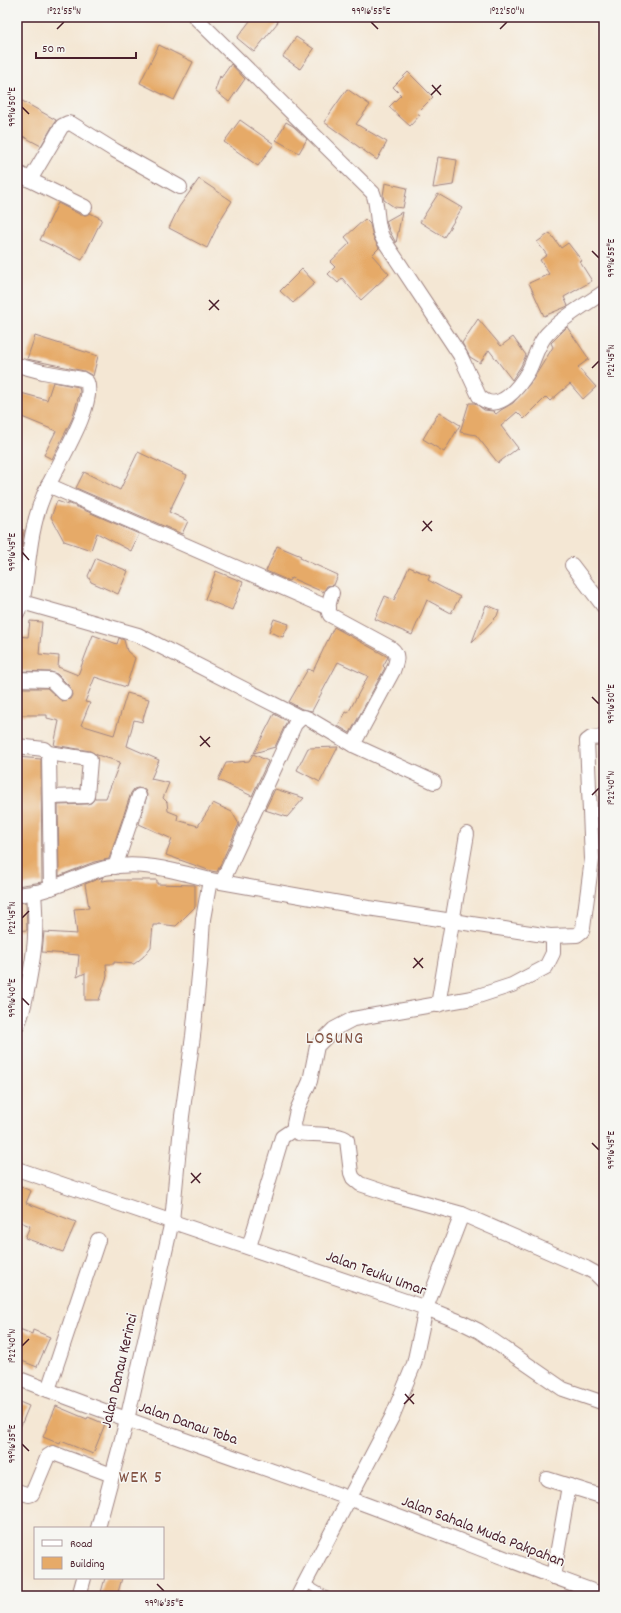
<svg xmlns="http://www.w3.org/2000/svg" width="621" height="1613" viewBox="0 0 621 1613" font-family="Dekko,sans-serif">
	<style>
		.building { fill: #e6aa68 }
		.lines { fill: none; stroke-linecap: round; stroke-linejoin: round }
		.service-casing { stroke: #9f8380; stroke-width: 9 }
		.minor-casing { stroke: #9f8380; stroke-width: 16 }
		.service { stroke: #fff; stroke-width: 7 }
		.minor { stroke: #fff; stroke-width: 14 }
		.ticks { fill: none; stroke: #4a1f2b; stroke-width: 1.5 }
		.labels { text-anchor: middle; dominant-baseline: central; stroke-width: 3; stroke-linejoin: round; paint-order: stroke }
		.street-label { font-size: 16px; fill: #4a1f2b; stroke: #f6f6f2 }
		.quarter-label { font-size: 18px; letter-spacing: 1px; fill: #815040; stroke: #f6f6f2 }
		.neatline { fill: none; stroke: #4a1f2b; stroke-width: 1.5 }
		.ticks-label { font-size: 10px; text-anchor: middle; fill: #4a1f2b }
	</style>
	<rect width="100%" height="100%" fill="#f6f6f2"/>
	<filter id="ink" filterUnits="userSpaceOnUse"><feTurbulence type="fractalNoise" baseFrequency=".025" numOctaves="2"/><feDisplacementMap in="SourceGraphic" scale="8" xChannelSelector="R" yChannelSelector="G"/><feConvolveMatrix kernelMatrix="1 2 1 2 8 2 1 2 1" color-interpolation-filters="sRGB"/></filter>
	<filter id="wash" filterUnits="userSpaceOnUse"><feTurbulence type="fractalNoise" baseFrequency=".012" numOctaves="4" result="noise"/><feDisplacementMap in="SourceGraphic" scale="16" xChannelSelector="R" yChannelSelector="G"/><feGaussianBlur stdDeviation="0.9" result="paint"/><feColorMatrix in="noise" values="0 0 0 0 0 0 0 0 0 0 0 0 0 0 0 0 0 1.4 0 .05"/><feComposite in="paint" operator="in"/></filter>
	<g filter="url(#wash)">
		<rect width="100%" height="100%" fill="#f4e7d4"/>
		<g id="blocks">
			<g class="building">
				<path d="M253,17h19l6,5 -24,30 -17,-14z"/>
				<path d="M296,37l18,12 -14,20 -17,-12z"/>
				<path d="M159,45l34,17 -19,38 -34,-17z"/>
				<path d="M231,64l14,15 -16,23 -14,-11 5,-15 1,2z"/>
				<path d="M408,72l25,25 -16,16 3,2 -10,11 -21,-19 12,-12 -8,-8z"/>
				<path d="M347,89l23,16 -14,19 31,18 -10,18 -53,-38z"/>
				<path d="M17,98l39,22 -15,26 -24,-13z"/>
				<path d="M240,120l34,24 -16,22 -34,-24z"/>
				<path d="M286,122l7,4 14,13 -8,14 -23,-13z"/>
				<path d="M438,157l19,3 -4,25 -20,3z"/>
				<path d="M199,179l33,22 -15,24h1l-11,23 -38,-20 10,-21z"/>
				<path d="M385,183l22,5 -4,20 -9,-1 -10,-7 -1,-4z"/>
				<path d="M438,194l24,14 -18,29 -24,-15z"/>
				<path d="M58,203l23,12h5l4,-2 12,6 -20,41 -42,-20z"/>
				<path d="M402,212l-6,31 -7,-13 -3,-9z"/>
				<path d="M365,219l5,5 3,13 6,11 -7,7 17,19 -28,26 -19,-22 -4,5 -10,-9 7,-7 -5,-5 20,-19 -5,-6z"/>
				<path d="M550,233l11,15 7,-5 14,18 -2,1 12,19 -28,16 4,9 -24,10 -15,-33 20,-9 -9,-14 7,-5 -10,-13z"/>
				<path d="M302,269l13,14 -22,20 -13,-12z"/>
				<path d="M478,319l23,27 12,-9 13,18 -5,11 -9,14 -23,-30 -9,13 -10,-6 -8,-14z"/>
				<path d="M567,327l22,32 -11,8 18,20 -13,12 -13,-15 -20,17 -4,-4 -22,22 -7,-7 -16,14 17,22 -20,15 -22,-28 -16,-3 9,-29h6l9,7 9,1 3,3 5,-4 12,-7 19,-22 21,-34 -2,-4z"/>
				<path d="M35,336l63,20 -5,20 -9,-5 -57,-12z"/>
				<path d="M53,382l26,5 1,5 -8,27 -20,40 -8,-4 12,-24 -39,-16v-23l30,8z"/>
				<path d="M439,412l21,13 -16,27 -21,-13z"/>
				<path d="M138,452l49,23 -18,37 19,9 -6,13 -106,-46 8,-16 36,18z"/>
				<path d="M57,501l11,4v-2l71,31 -8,17 -34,-18 -6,17 -27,-9 -13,-24z"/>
				<path d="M17,529l7,1 -4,33h-3z"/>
				<path d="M277,546l24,10 -1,2 38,17 -4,10 -7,1 -4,6 -32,-14 -2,3 -23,-10z"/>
				<path d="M96,558l32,13 -10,23 -27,-12 -3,-6z"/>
				<path d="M409,567l21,9 -2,4 32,17 -9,16 -24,-13 -15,35 -37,-16 10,-23 9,4z"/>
				<path d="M216,571l27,11 -11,28 -27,-11z"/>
				<path d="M486,605l13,5 -2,6 -25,26z"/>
				<path d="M274,619l15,5 -6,13 -14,-5z"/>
				<path d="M30,621l12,1 -3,32 20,2 -1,11 20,8 15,-40 24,9 2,-6 5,2 3,11 8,7 -9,29 -31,-10 -10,25 5,1 -9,22 33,10 13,-42 22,6 -7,23 -8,-2 -7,26 32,14 -8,19 18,4 -6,15 4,4 1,9 10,4 -1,5 21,6 15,-23 19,9 7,12 -22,48 -6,-1 -45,-16 6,-16 -33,-15 8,-29 -2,-5 -7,-2 -4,1 -3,4 -22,66 -15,3 -35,14 -1,-71 29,-1 4,-1 4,-5h11l14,-36 -23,-7 -7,-4 -36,-6 5,-24 -12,-3v-3h-30v-27h30l15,13 8,-2 2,-4 -2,-8 -13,-13 -6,-2 -34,-1v-35l11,1z"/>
				<path d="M334,627l54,30 -5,9 2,2 -35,65 -12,-7 8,-14 2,1 20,-37 -30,-14 -26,49 -10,-2 -13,-7 19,-33 5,2z"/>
				<path d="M274,714l13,7 -12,26 -21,6z"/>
				<path d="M338,747l-18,35 -23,-12 11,-22z"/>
				<path d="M253,754l15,7 -16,35 -34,-16 8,-17 23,-2z"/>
				<path d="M17,757l24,2 1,123 -25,4z"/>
				<path d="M275,789l29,9 -17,19 -22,-7z"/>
				<path d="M103,877l-2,4 9,-1h47v4l38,1v22l-19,19 -18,-2v1h-5l-2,22 -8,10 -9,7 -20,-2v2h-8l1,12 -8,24h-14v-27l-8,4 2,-22 -37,-3 2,-20 33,2 -3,-25 15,-1 -4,-24z"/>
				<path d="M26,902l1,28 -10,1v-28z"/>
				<path d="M17,1185l14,6 -5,12 50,19 -13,30 -38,-14 5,-12 -12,-5 -1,2z"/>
				<path d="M17,1328l15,6 1,-4 17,7 -13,30 -20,-8z"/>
				<path d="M17,1401l12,5 -12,29z"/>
				<path d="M56,1406l31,13 1,-2 17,7 -12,30 -32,-13 -1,3 -17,-7z"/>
				<path d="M105,1578h17l-5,18h-17z"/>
			</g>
		</g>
	</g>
	<g filter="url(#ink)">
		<use href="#blocks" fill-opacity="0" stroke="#9f8380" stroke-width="1"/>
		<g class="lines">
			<defs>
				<path id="service" d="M305,1583l22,13"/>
				<g id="minor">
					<path d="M195,17l178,176c6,15 2,31 10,46l77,116 19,41c19,20 41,-10 50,-26 6,-12 9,-27 18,-36 16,-17 38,-29 57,-42"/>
					<path d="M17,172l13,8 55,27"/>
					<path d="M30,180l32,-54 6,-3 4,1 42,26 66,37"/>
					<path d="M17,365l26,7 39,7 5,3c10,23 -35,91 -44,115 -10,24 -13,50 -16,75 -2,14 -3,29 -10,41"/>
					<path d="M48,485l281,123"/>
					<path d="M572,565l32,42"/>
					<path d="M332,593c-2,6 -6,16 -2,22l61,33c9,7 5,14 2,23l-40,74"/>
					<path d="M22,602l116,33 163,83"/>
					<path d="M17,679l34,1 13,13"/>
					<path d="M17,746l27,3 5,5 2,134"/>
					<path d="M48,753l41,6 1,1 -3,36 -37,1"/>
					<path d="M115,867l24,-71"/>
					<path d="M222,882l73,-158 6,-6 3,-1 5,2 44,26 81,37"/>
					<path d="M17,895c8,-1 16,-2 24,-4 22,-6 42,-17 64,-23 36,-8 71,3 105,12l158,28 182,28 27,-1 5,-4 1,-3 9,-69 -5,-118 4,-3 13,-1"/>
					<path d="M550,936l3,5v12l-7,14 -34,18 -40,13 -119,21 -19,10 -17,17 -7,35 -13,29 -3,14 1,6 3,3c11,2 43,0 49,7l4,33 2,5 7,6 30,10 72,20 124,54 9,5 9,9"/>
					<path d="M438,1005l29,-171"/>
					<path d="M17,1025c7,-8 18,-75 18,-90 1,-14 0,-28 -1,-43"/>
					<path d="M17,1169l409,139 -12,56 -22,53 -94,179"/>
					<path d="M462,1214l-36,94 37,15 16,8 84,58 41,14"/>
					<path d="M249,1247l33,-110 12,-8"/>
					<path d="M17,1378c109,43 221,80 331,120 86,31 170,67 256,97"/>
					<path d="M48,1390l50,-150"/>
					<path d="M547,1479l57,18"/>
					<path d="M17,1491l12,4 3,-1 16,-38 5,-3 59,22"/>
					<path d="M98,1528l29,-108 45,-199 10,-105 11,-80 7,-71 3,-46 7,-39"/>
					<path d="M553,1577l16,-91"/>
					<path d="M79,1596l5,-18"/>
				</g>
			</defs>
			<use href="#service" class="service-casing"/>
			<use href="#minor" class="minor-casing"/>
			<use href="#service" class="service"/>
			<use href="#minor" class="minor"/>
		</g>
	</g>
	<path class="ticks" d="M371,22l7,7M57,29l7,-7M500,29l7,-7M432,85l9,10M431,95l10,-10M22,107l7,7M592,251l7,7M209,300l10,10M209,310l10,-10M592,368l7,-7M423,521l9,10M422,531l10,-10M22,552l7,8M592,697l7,7M200,736l10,11M200,746l10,-9M592,795l7,-7M22,918l7,-7M414,958l9,10M413,968l10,-10M22,998l7,7M592,1143l7,7M191,1173l9,10M191,1183l10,-10M22,1346l7,-7M405,1394l9,10M404,1404l10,-10M22,1444l7,7M157,1584l7,7"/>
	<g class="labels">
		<g class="street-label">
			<text transform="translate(376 1274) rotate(20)">Jalan Teuku Umar</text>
			<text transform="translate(120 1371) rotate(-77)">Jalan Danau Kerinci</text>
			<text transform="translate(188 1424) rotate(19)">Jalan Danau Toba</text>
			<text transform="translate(483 1532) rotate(21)">Jalan Sahala Muda Pakpahan</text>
		</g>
		<g class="quarter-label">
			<text x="335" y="1039">LOSUNG</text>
			<text x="141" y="1478">WEK 5</text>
		</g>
	</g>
	<rect width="621" height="1613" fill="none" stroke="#f6f6f2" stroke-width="44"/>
	<rect x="34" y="1527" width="130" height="52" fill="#f6f6f2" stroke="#b1a0a2"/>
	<rect x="42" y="1540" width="20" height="6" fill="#ffffff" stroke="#b1a0a2"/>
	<text x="70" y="1547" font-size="12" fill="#4a1f2b">Road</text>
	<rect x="42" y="1557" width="20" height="12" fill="#e6aa68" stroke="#b1a0a2"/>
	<text x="70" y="1567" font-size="12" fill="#4a1f2b">Building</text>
	<path d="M36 52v6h100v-6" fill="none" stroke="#4a1f2b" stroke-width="2"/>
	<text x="42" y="52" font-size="12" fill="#4a1f2b" stroke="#f6f6f2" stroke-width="3" paint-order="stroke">50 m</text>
	<rect x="22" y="22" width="577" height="1569" class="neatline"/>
	<g class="ticks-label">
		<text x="64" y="14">1°22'55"N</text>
		<text x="371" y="14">99°16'55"E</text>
		<text x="507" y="14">1°22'50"N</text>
		<text transform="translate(11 107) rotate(-90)" y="4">99°16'50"E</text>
		<text transform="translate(610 258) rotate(-90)" y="4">99°16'55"E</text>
		<text transform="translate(610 361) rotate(-90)" y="4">1°22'45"N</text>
		<text transform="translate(11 552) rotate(-90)" y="4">99°16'45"E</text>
		<text transform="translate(610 704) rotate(-90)" y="4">99°16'50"E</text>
		<text transform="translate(610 788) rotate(-90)" y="4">1°22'40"N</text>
		<text transform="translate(11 918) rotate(-90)" y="4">1°22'45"N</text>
		<text transform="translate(11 998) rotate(-90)" y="4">99°16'40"E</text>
		<text transform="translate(610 1150) rotate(-90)" y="4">99°16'45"E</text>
		<text transform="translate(11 1346) rotate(-90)" y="4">1°22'40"N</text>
		<text transform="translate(11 1444) rotate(-90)" y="4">99°16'35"E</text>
		<text x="164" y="1606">99°16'35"E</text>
	</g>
</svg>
